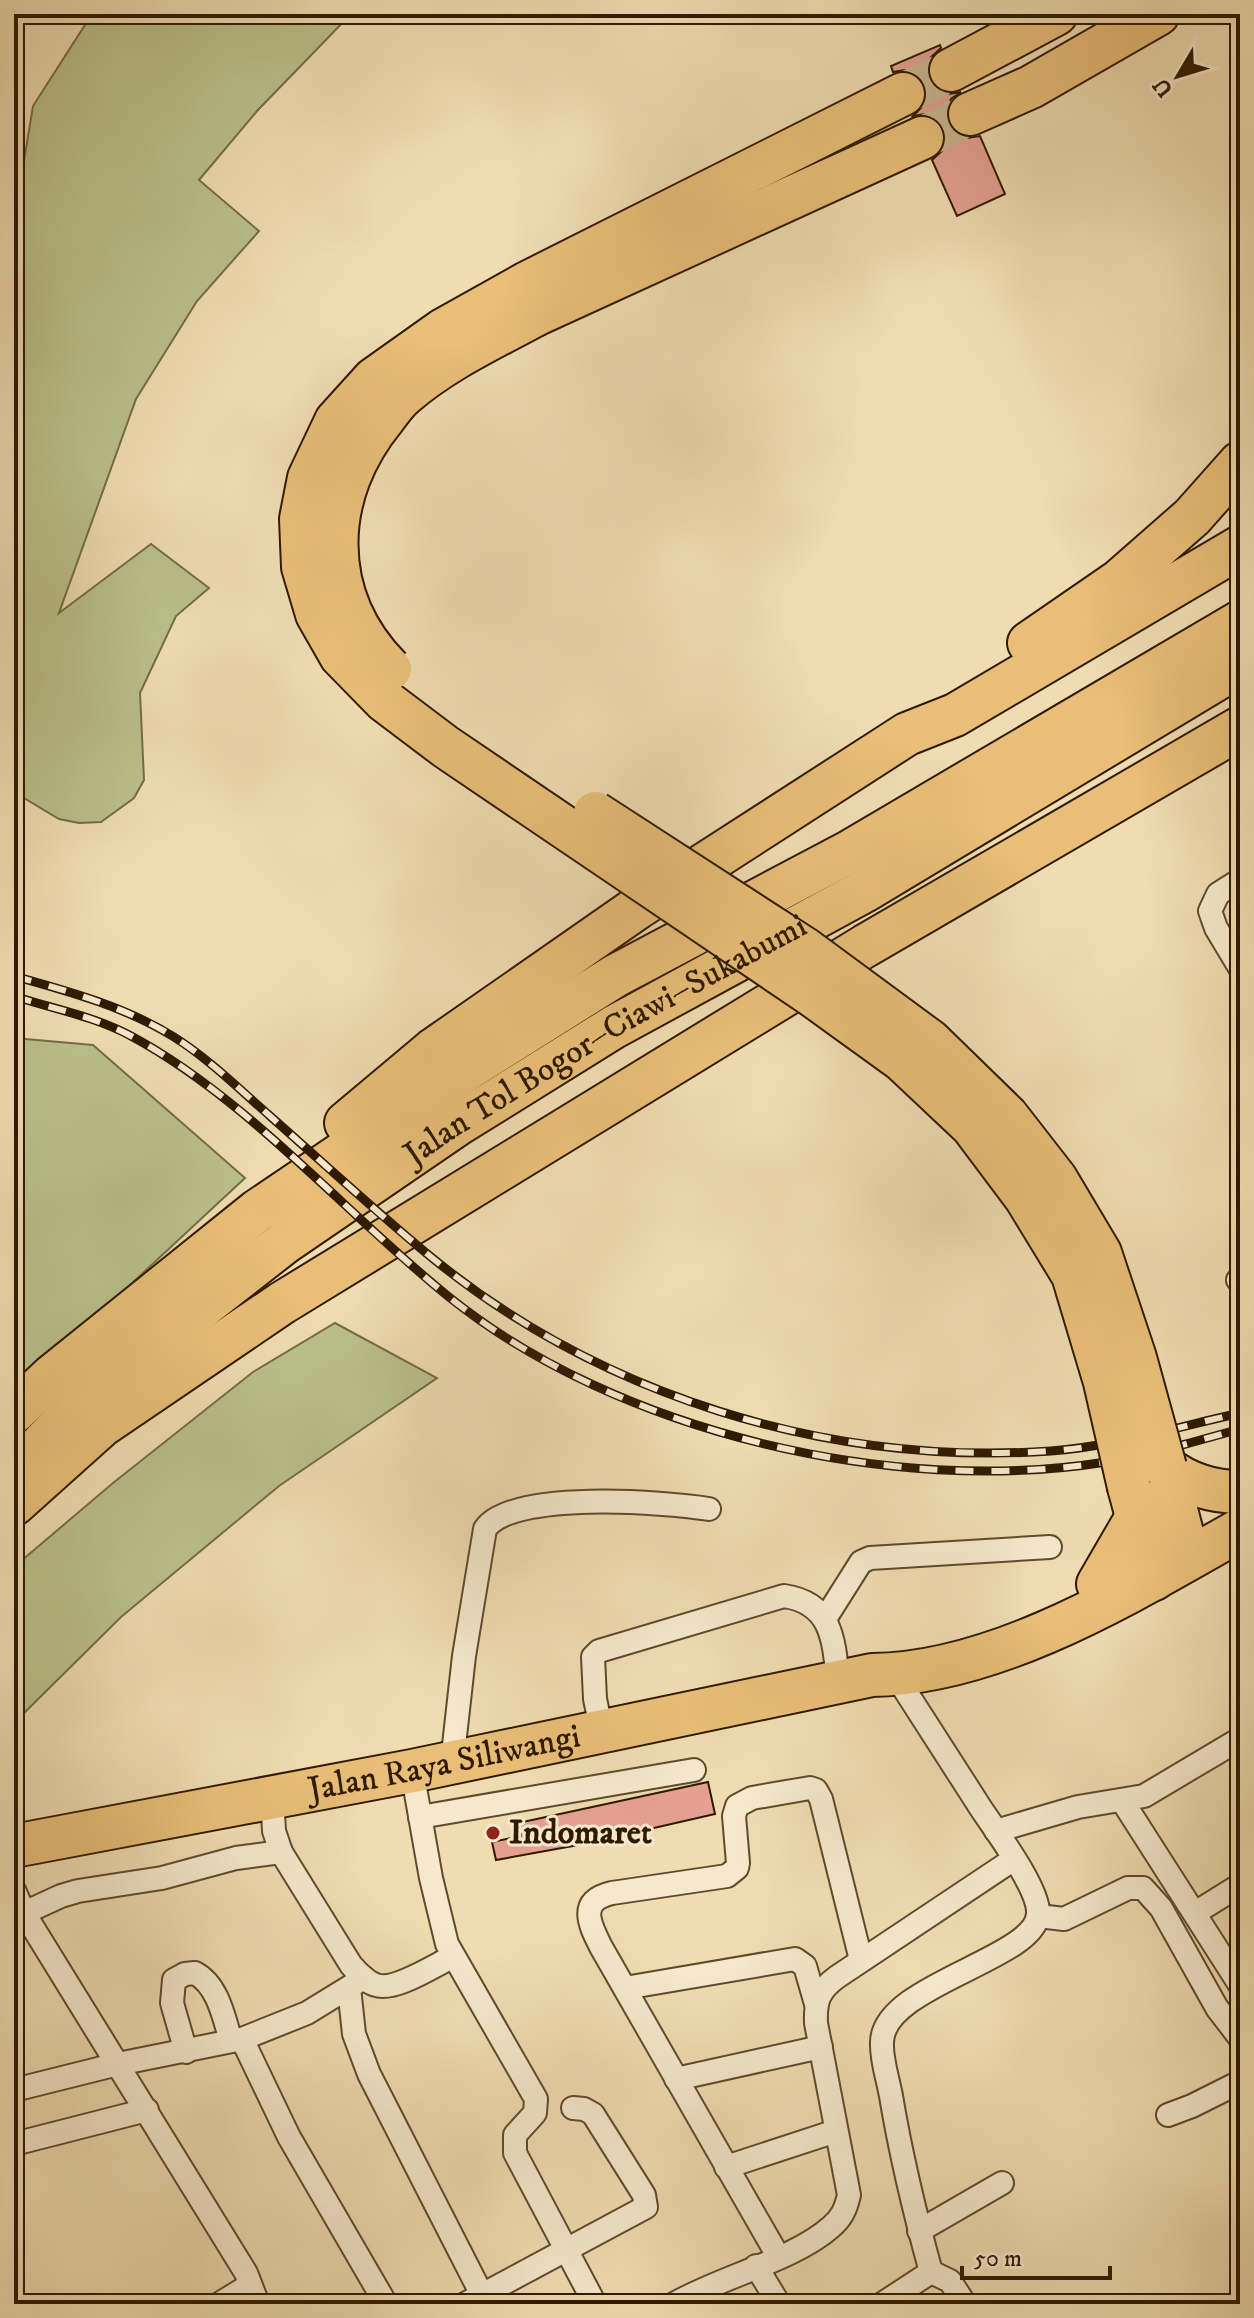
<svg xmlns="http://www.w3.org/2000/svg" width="1254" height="2318" viewBox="0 0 1254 2318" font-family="'IM FELL DW Pica',serif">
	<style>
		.green { fill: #bac08b; stroke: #746d46; stroke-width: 2 }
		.building { fill: #e5a091; stroke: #2f1a00; stroke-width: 2 }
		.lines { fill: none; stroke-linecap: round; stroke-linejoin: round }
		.highway-tunnel { stroke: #c9b58e; stroke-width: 42; stroke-dasharray: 42 21; stroke-linecap: butt }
		.street-casing { stroke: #5f4a2c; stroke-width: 26 }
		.highway-casing { stroke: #2f1a00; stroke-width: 46 }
		.street { stroke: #f5e8cc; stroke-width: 22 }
		.highway { stroke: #e8be78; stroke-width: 42 }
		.rail-casing { stroke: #2f1a00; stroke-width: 9 }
		.rail { stroke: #f5e8cc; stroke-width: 6; stroke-dasharray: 18; stroke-linecap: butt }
		.highway-bridge-casing { stroke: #2f1a00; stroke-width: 46; stroke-linecap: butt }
		.highway-bridge { stroke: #e8be78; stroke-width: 42 }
		.poi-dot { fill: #8f2418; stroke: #f5e8cc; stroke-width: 3 }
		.labels { text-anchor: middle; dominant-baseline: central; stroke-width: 6; stroke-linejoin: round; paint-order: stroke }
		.street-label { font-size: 34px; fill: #2f1a00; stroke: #f5e8cc }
		.poi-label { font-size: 34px; font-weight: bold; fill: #2f1a00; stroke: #f5e8cc; text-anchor: start }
	</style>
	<rect width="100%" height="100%" fill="#efdcb1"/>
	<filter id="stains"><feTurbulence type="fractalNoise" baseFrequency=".0025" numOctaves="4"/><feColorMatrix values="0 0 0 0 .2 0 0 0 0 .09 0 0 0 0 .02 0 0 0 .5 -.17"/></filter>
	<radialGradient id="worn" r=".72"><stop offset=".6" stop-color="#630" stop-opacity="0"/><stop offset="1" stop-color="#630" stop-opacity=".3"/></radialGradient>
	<g class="green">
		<path d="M92,14h259l-94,97 -58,69 60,51 -62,70 -61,98 -77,214 92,-69 58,44 -33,28 -36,77 4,87 -10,18 -33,24 -22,1 -20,-4 -45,-27v-571l19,-115z"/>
		<path d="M14,1038l79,7 152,133 -231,215z"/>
		<path d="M335,1323l102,55 -158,108 -158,131 -107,106v-156l99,-84 140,-111z"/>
	</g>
	<g class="building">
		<path d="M940,45l1,3 -11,10 -3,12 3,11 8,9 11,4 12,-2 -10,7 -5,12 2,13 9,10 10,4 13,-2 25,58 -48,22 -25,-56 10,-9 4,-10 -2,-12 -9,-11 -10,-4 -12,2 10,-10 4,-10 -2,-12 -10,-10 -10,-4 -12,2 -2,-6z"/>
		<path d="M708,1782l7,32 -131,30 -88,16 -4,-18 29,-6 -3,-13z"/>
	</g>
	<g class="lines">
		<g class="highway-tunnel">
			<path d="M903,94l48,-24"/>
			<path d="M922,138l48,-24"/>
		</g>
		<defs>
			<g id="street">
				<path d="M1240,880l-22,14 -8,17 6,17 24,40"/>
				<path d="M1238,1280l2,-2"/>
				<path d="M825,1619l36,-57 9,-4 180,-11"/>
				<path d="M602,1732l-7,-33 -2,-42 6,-6 185,-55c49,7 50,46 54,86"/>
				<path d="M452,1763l12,-107 21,-127c26,-39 180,-27 224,-20"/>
				<path d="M412,1771l19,107 16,66 89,155 -1,14 -20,22v18l80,151"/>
				<path d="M272,1796l2,35 7,21 70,113c7,8 15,17 25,20 18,7 59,-20 76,-28"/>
				<path d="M1123,1802l117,183"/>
				<path d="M420,1817l274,-47"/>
				<path d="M996,1831l82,-24 66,-11 96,-57"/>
				<path d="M14,1890l10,23 222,360 12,31"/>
				<path d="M24,1913l37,-17 17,-5 84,-13 74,-20 45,-6"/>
				<path d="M1195,1913l45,-28"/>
				<path d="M1039,1916l25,3 64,-31h15l18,20 56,100 23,30"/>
				<path d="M349,1988l5,46 15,40 113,221"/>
				<path d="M625,1988l170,-29 10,7 11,38"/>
				<path d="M242,2039l47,98 97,167"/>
				<path d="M186,2052l-14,-49 2,-23 11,-6 10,-1c23,12 29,45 36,68"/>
				<path d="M676,2079l145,-32"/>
				<path d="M14,2090l104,-26 124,-25 65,-26 57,-35"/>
				<path d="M1168,2115l24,-9 48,-24"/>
				<path d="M14,2144l133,-34"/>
				<path d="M726,2167l110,-36"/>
				<path d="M919,2231l83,-48"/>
				<path d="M778,2256l-177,-309c-11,-22 -24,-46 11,-54l115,-17 10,-8 1,-5 -4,-47 3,-10 15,-8 58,-10 6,2 5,9 40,161"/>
				<path d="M756,2266l23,38"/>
				<path d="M931,2272l19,9 15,23"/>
				<path d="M219,2304l31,-19"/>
				<path d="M465,2304l181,-97 -2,-12 -51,-81 -9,-5 -11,-1"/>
				<path d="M674,2304c46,-27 120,-44 157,-77 11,-9 15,-19 18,-32l-33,-172c-1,-22 3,-33 21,-46l177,-118"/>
				<path d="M882,2304l49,-32c-16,-58 -30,-116 -40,-176 -3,-17 -10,-37 -9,-54 1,-58 156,-83 156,-129 1,-25 -43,-83 -58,-106 -29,-45 -58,-91 -88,-137"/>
			</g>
			<g id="highway">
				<path d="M951,70l105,-56"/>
				<path d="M970,114l61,-27 127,-73"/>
				<path d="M527,283l376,-189"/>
				<path d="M535,315l387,-177"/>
				<path d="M1029,643l90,-62 73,-64 48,-54"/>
				<path d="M346,1123l87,-73 204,-142 270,-174 48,-19 285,-168"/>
				<path d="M14,1412l38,-36 205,-165 210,-142 148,-93 234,-124 391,-230"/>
				<path d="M1165,1467l18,70 8,20"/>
				<path d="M1165,1467c22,17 47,25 75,25"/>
				<path id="s1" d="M14,1473l80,-82 190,-148 174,-119 156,-97 252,-137 374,-225"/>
				<path d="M1129,1487l25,92"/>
				<path d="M14,1504l87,-78 181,-123 583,-357 375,-218"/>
				<path d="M1098,1584l39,-67"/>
				<path id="s2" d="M14,1846l398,-75 460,-96c126,-1 261,-85 368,-145"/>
			</g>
		</defs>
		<use href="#street" class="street-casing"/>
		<use href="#highway" class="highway-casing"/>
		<use href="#street" class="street"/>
		<use href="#highway" class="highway"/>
		<defs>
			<g id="rail">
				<path d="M14,976c54,15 112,31 160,61 35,22 65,52 96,79 51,45 102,92 155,136 173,144 402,214 626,199 64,-5 127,-24 189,-38"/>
				<path d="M14,996c39,13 80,20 117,40 116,62 215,178 318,261 169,136 445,199 657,165 45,-7 90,-21 134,-33"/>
			</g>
		</defs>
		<use href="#rail" class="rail-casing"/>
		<use href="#rail" class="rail"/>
		<defs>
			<g id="highway-bridge">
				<path d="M527,283l-84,47 -69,49 -38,42 -27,57 -8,41 2,48 14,47 24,42 44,45 61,46 366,248 90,65 70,66 54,72 47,77 32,107 24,105"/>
				<path d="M390,669c-72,-73 -69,-175 -5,-252 6,-8 12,-17 20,-23 38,-33 86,-55 130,-79"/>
				<path d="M595,813l210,136 125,92 77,75 49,63 44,74 35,105 30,109"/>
			</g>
		</defs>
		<use href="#highway-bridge" class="highway-bridge-casing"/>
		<use href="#highway-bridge" class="highway-bridge"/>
	</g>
	<circle class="poi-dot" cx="493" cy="1833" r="8"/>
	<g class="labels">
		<g class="street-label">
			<text stroke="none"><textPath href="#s1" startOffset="736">Jalan Tol Bogor–Ciawi–Sukabumi</textPath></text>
			<text stroke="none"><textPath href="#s2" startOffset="438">Jalan Raya Siliwangi</textPath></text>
		</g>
		<g class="poi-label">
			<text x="509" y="1833">Indomaret</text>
		</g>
	</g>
	<rect width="1254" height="2318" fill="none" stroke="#efdcb1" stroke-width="48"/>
	<rect x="16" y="16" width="1222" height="2286" fill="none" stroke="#2f1a00" stroke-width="4"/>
	<rect x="24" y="24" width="1206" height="2270" fill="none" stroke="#2f1a00" stroke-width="2"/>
	<g transform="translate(1178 76) rotate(232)" stroke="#f5e8cc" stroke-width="6" paint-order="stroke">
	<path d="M0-6L14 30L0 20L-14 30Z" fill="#2f1a00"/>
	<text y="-12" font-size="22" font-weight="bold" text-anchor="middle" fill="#2f1a00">U</text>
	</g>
	<path d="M962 2266v12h148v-12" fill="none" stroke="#2f1a00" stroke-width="4"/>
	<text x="974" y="2266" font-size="24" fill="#2f1a00" stroke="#f5e8cc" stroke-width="6" paint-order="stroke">50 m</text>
	<rect width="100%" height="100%" filter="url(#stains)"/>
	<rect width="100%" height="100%" fill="url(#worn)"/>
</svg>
